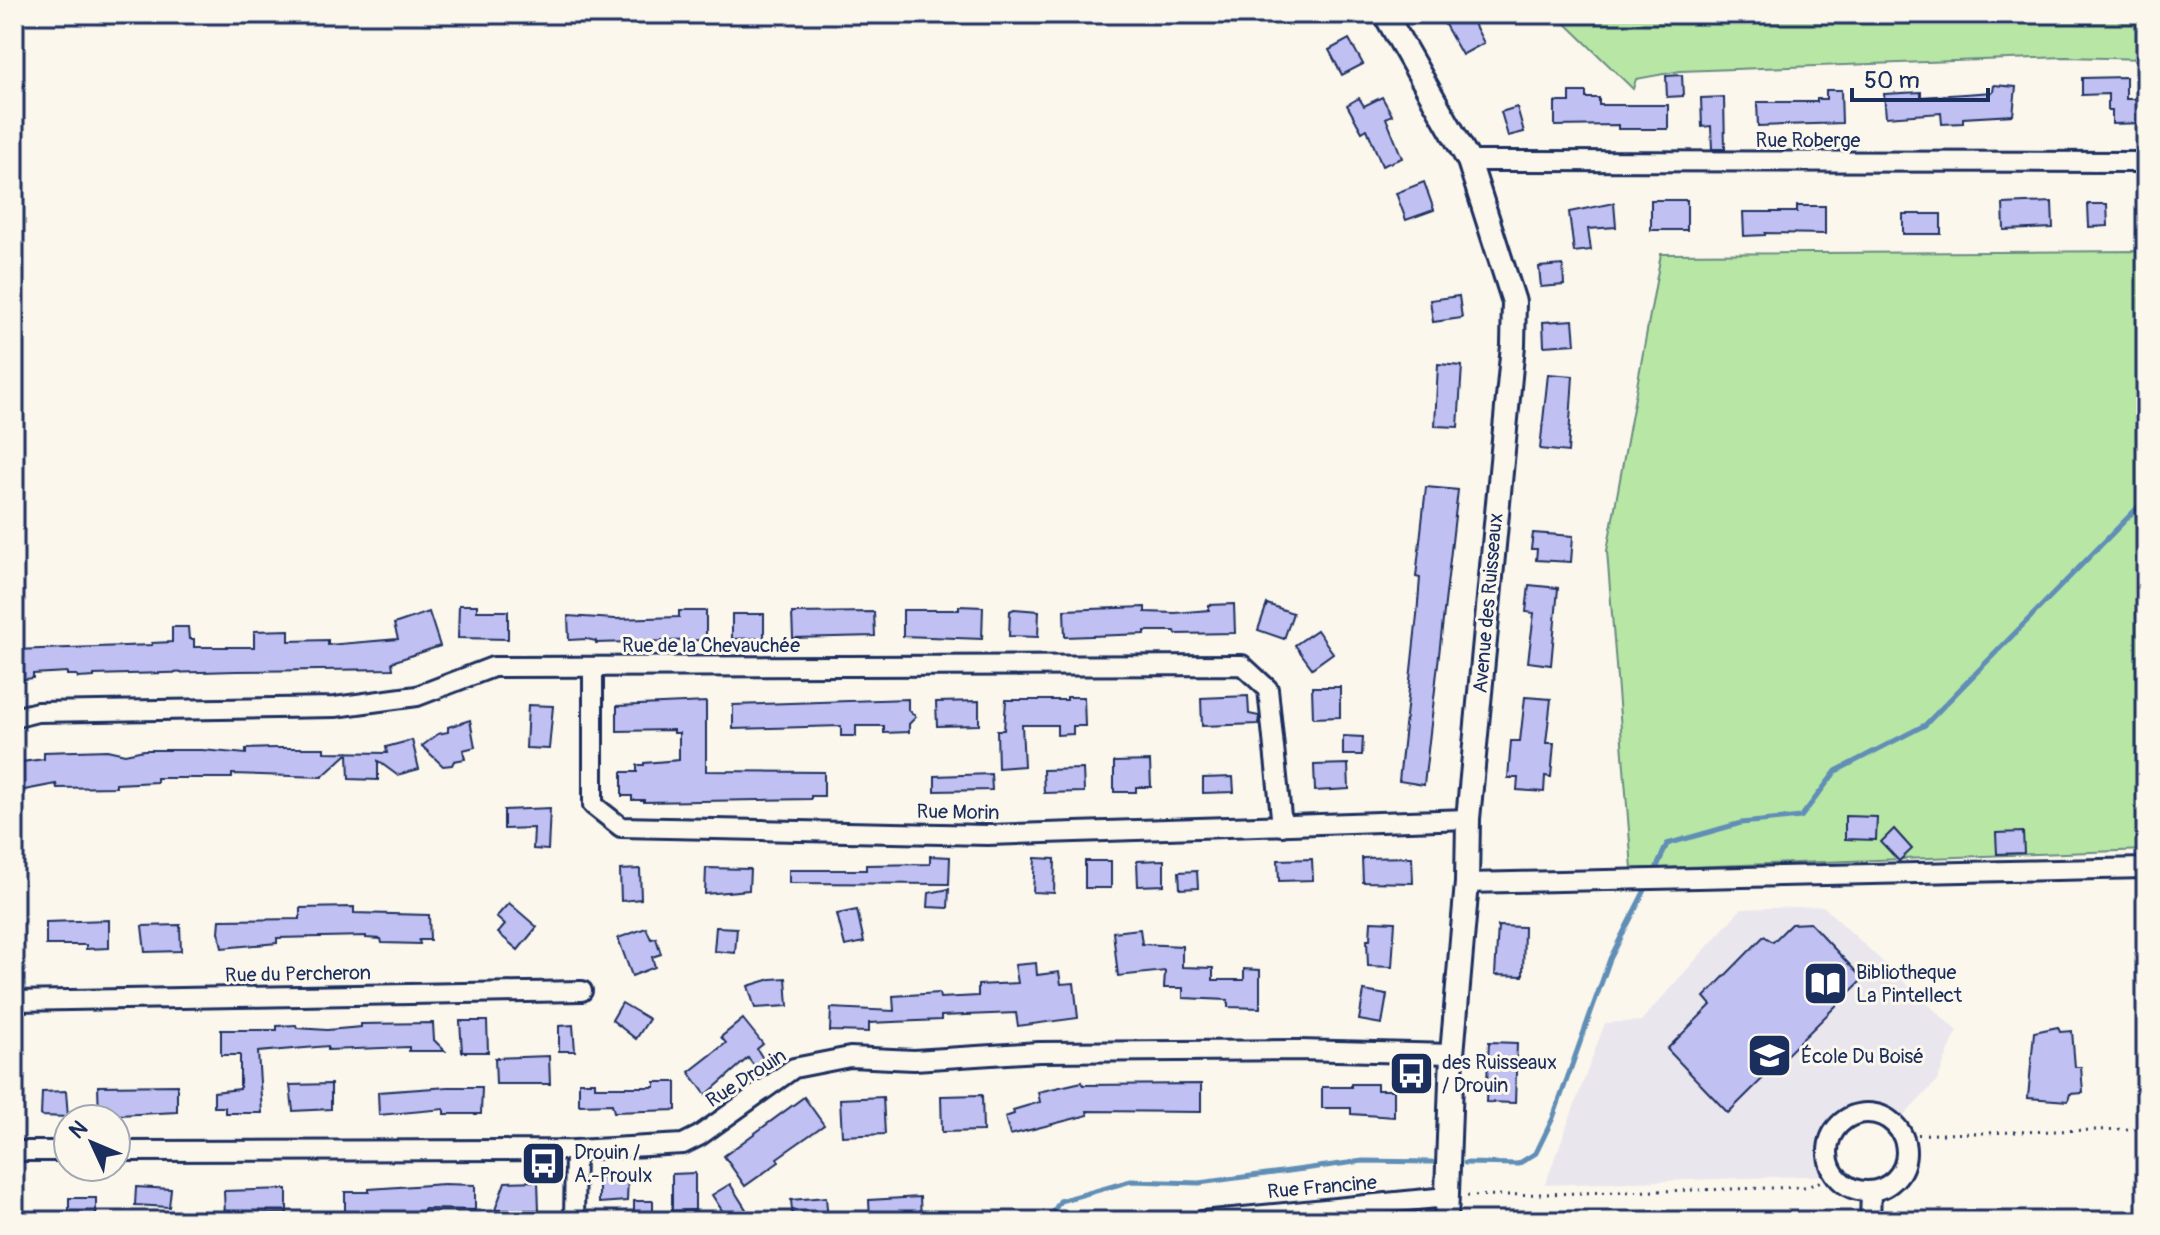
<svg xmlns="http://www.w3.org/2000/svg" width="2160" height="1235" viewBox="0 0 2160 1235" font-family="Pangolin,sans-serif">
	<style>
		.built { fill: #eae6ee }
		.green { fill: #b8e7a5; stroke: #6a8b82; stroke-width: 2 }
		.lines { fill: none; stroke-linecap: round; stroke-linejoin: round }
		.stream { stroke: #618eb6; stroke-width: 5 }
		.building { fill: #c1c0f2; stroke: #1b2f5e; stroke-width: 2 }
		.minor-casing { stroke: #1b2f5e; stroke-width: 24 }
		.tertiary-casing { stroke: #1b2f5e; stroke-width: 28 }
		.path { stroke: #1b2f5e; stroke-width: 3; stroke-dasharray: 2 6; stroke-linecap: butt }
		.minor { stroke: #fbf7ec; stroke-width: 18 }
		.tertiary { stroke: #fbf7ec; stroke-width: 22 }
		.labels { text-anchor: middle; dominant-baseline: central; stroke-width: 6; stroke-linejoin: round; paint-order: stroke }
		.street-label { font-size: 20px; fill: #1b2f5e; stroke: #fbf7ec }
		.poi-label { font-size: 20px; fill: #1b2f5e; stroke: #fbf7ec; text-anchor: start }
	</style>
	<rect width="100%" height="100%" fill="#fbf7ec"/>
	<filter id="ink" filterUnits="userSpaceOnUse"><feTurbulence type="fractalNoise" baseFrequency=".0125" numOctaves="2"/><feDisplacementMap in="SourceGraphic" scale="16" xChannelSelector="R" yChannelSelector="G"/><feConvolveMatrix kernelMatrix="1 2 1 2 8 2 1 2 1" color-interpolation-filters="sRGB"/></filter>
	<g filter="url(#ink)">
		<path class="built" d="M1823,906l134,125 -20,50 -42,44 -21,-12h-12l-13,4 -11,8 -7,11 -3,13 1,14 6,12 -290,10 60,-162 36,-2 100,-112z"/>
		<g class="green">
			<path d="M1556,14h590v45l-81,-2 -385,14 -44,8 -3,10z"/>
			<path d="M2146,251v599l-514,19 -25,-318 54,-297z"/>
		</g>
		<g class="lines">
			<g class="stream">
				<path d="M1656,869l11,-25 74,-21 60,-6 35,-46 89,-46 221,-226"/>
				<path d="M1465,1163l53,1 18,-11 17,-35 57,-159 36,-71"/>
				<path d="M1048,1221l12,-20 71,-20 68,2 164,-22 69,1"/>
			</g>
		</g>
		<g class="building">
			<path d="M1439,14h30l15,29 -22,12z"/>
			<path d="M1349,39l14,25 -21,11 -13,-25z"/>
			<path d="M1682,75l1,21 -16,1 -1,-21z"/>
			<path d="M2126,77v22h20v24l-34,1v-13h-4v-17l-26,1v-17z"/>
			<path d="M1994,85l22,2 -3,28 -50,3v5l-21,1 -1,-11 -55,4 -2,-23 37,-2v5l72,-5z"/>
			<path d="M1826,90h15l1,33 -84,3 -1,-24h60v-3h9z"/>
			<path d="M1570,92h16v6h13v7h69v24h-50v-4l-63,1v-24h15z"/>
			<path d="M1382,97l10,18 -6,3 16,40 -20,8 -15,-37 -5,3 -15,-27 12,-7 5,8z"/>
			<path d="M1724,97l1,52h-13l-1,-23 -9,1 -1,-29z"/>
			<path d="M1517,107l7,25 -16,4 -7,-24z"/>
			<path d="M1424,182l10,28 -28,10 -10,-27z"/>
			<rect x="1651" y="200" width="36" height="30"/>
			<path d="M2052,202l1,26 -49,2 -1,-26z"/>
			<path d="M1614,203l2,24 -28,2 3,21 -17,2 -5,-40z"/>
			<path d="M2088,204h19l1,22 -19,1z"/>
			<path d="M1797,206h28v28l-60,-1v2l-21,1 -1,-24h54z"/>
			<rect x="1903" y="214" width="38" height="20"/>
			<path d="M1563,265l1,20 -23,2 -2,-20z"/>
			<path d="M1459,296l3,22 -29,4 -3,-22z"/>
			<path d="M1573,320l2,24 -31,2 -1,-24z"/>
			<path d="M1438,364l24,2 -4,61 -23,-1z"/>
			<path d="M1548,374l25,2 -5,76 -28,-3z"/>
			<path d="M1426,487l32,3 -34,295 -25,-4 18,-166 3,-37 -4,-1z"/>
			<path d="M1533,533l40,3 -2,26 -35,-2 1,-11h-6z"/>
			<path d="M1529,585l29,3 -7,77 -23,-3 6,-49 -8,-1z"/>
			<path d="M1234,604l1,29 -59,1 -1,-3h-30v3l-80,3 -1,-27 81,-3v5l30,1 34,-3v-5z"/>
			<path d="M1267,604l26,9 -9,26 -26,-9z"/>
			<path d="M459,605h18v6h31v28l-50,-1z"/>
			<path d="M959,606l24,1 -1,32 -79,-3v-26h56z"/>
			<path d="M1014,609l25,2 -1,26 -29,-1 1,-25z"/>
			<path d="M679,611h27v29l-110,3v-2l-9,-2 -18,1 -1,-24 47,3 64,-2z"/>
			<path d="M429,612l11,34 -48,16 1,7 -157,2 -142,4v2l-16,1 -1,-3h-10v-3l-34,2v4l-14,2 -1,-4h-4v-26l138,-5v-2l20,-1v-15h16l1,12h5v8h60v-16l35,-1v11l39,-1v5l70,-6 -4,-15z"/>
			<path d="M874,612l1,24 -82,2 -1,-25z"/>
			<path d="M732,614h32v24l-32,1z"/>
			<path d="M1317,630l16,23 -21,15 -17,-23z"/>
			<path d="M1312,687h28v30l-27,1z"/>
			<path d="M1248,696l1,18 10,2v8l-57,2 -1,-28z"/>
			<path d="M1067,697h17l1,29h-12v8l-16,1v-10h-35l2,41 -26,2 -1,-38h7l2,-30h61z"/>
			<path d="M1525,697l26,2 -5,44h8l-3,34 -6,-1 -1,16 -27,-2 1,-12h-10l3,-37h9z"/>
			<path d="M908,699v10l8,8 -7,7v8l-25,1v-7h-28v10h-15v-10l-108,3v-24z"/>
			<path d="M979,701v24l-42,1 -1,-24z"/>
			<path d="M706,702v69l118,1v24h-13v3l-167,3v-2h-12v-4h-10v-24h15v-7h7v-2l35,-3v-27h-5v-3l-57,1v-25z"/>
			<path d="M528,705l25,1 -4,43 -23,-1z"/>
			<path d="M470,720l5,27 -12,3 2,9 -11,2 -2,4 -9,1 -21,-20 16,-12 10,-2v-5z"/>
			<path d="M1343,736l20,1 -1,18h-19z"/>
			<path d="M412,740l7,29 -22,6 -19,-14v19l-29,-1 -1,-26 -26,24 -90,-3v4h-75v4l-41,2v3l-59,1 -1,-4 -42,8v-29l30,-4v-7l63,-2 18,4 19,-4h58l44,4v-5l29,-1h49v4l63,1 -1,-6z"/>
			<path d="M1150,761l1,26h-15v5h-22v-30z"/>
			<path d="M1348,764l1,25 -34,2 -1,-26z"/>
			<path d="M1083,769l1,23 -40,1 -1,-23z"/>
			<path d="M991,774l1,16 -57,1v-15z"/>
			<path d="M1233,777l1,15 -31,1v-15z"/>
			<path d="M550,808l-2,42 -15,-1 1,-21 -30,1v-19z"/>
			<path d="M1845,816l32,1 -1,23 -31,-1z"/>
			<path d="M1894,829l18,20 -13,12 -18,-19z"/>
			<path d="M2023,832l1,21 -27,1 -1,-21z"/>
			<path d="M930,856l20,1 -1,27 -160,-1v-13h77v-5l64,-1z"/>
			<path d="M1412,857l1,26 -50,-1 -1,-24z"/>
			<path d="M1035,858l20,1 -1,34 -21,-1z"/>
			<path d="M1312,859l1,21 -34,1 -1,-21z"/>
			<path d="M1164,860v25l-26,1 -1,-25z"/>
			<rect x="1085" y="861" width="26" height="27"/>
			<path d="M706,868l44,1 -1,21 -44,4z"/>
			<path d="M640,869l1,30 -20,2 -1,-31z"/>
			<path d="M1197,871l1,17 -18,1 -1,-17z"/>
			<path d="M949,889l-1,19 -20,-1 1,-14z"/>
			<path d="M509,903l28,24 -19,23 -20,-17 7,-8 -9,-8z"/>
			<path d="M354,907v6l75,2 1,25h-11l1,4 -38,-1 -1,-4 -15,-1v-2l-89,2v5l-55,5 -3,-16 1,-12 80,-1v-11z"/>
			<path d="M857,910l7,32 -19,4 -8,-32z"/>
			<path d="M109,920v28l-23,1v-4h-40v-23z"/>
			<path d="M1371,921l24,1 -3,45 -24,-1 -1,-26h3z"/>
			<path d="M1810,923l53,56 -135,134 -61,-64 44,-44 -7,-8 60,-61 9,6 18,-18z"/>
			<path d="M180,925l1,26 -36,1 -3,-26z"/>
			<path d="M1498,926l26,1 -1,49 -28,-1z"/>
			<path d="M716,927l21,1 -2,25 -21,-2z"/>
			<path d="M646,928l5,11 5,-1 5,16 -9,3 3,10 -23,9 -14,-38z"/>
			<path d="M1140,929l2,15 40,2v21l31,1v12h31v-11l16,1v38l-32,-1v-7l-45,-2v-10h-19l1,-17 -47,5 -5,-44z"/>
			<path d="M1036,963l1,12 22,-3 2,12 13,-1 4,35 -60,8 -2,-13 -75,3v4l-72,3v9l-39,-1 1,-23 63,3 -1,-15 46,-3 1,5 38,-2v-11l40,-2 -3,-18z"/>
			<path d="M786,978l2,28 -33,2 -7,-22 23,-7z"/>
			<path d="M1364,991l23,4 -5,29 -23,-4z"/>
			<path d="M622,1003l27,16 -13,20 -24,-19z"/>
			<path d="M743,1019l20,25 -6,5 13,21 -8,6 -14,-18 -42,37 -17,-23 37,-29 -5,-6z"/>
			<path d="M460,1021h27l1,31h-26z"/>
			<path d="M433,1023l1,17 11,11h-36v-4l-81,3v-4l-70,6 4,61h-37v-6h-11v-15l26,-3v-34h-19v-25h56v-4l19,-1 1,3 30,2 34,-3v-3z"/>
			<path d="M573,1025l2,26h-16v-25z"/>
			<path d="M2058,1027l2,5 12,-1 3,36h6l2,26 -13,1 -2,7 -40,-3 6,-66z"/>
			<path d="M1489,1042l28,1 -2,60 -29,-1z"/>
			<path d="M549,1056l1,28h-54l-1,-26z"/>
			<path d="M579,1082h16v5h60v-5h21v28l-62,2 -2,-8 -33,1z"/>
			<path d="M1082,1082l1,3 118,-1v28l-114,-1 1,4 -78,20 -5,-18 9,-3 -1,-4 27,-8 -2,-10z"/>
			<path d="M331,1084v25l-38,2 -3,-26z"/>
			<path d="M1351,1084h26v6h17v27l-43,-3v-6h-29v-21h29z"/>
			<path d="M177,1085v27l-78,4 -1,-30z"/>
			<path d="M448,1087h34l-1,27h-37v-5l-65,6 -1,-23z"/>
			<path d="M66,1091l2,26 -27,-1 1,-24z"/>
			<path d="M982,1095l1,36 -41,1 -1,-36z"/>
			<path d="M804,1097l20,28 -47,33 2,4 -34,24 -21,-30z"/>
			<path d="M883,1097l2,37 -43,2 -2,-37z"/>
			<path d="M695,1173v37l-23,1v-37z"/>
			<path d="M628,1176l-1,25 -28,2v-26z"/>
			<path d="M538,1181l1,29h-44l10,-28z"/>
			<path d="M444,1184l31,1v25l-51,-1v5l-29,1 -50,-1v-22h24v-3z"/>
			<path d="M730,1184l17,27 -18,10 -17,-26z"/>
			<path d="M136,1187l35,2 -2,18 -34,-2z"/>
			<path d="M287,1189v24l-62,2 -1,-24z"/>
			<path d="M826,1197l2,24h-35l-2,-21z"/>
			<path d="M920,1197l1,24h-51l-1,-21z"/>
			<rect x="69" y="1198" width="27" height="23"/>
			<rect x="634" y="1201" width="19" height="20"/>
		</g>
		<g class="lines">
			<defs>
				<g id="minor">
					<path d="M1469,161l677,1"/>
					<path d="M593,668v137l28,22 366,8 481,-16"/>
					<path d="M14,718l23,-6 298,-5 82,-11 76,-29 749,-2 26,24 14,137"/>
					<path d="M1467,883l679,-15"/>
					<path d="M14,1001l568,-10"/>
					<circle cx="1867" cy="1152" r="39"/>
					<path d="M14,1151h54"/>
					<path d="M116,1151l459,-1 108,-6 16,-8 95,-68 56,-11 64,3 125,-8 259,-2 154,4"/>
					<path d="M574,1221l1,-71"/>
					<path d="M1202,1221l245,-24"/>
					<path d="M1870,1221l1,-30"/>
				</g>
				<path id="tertiary" d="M1385,14l84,147 45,141 -1,43 -45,474 -1,64 -15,171 -6,167"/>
			</defs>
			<use href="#minor" class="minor-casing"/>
			<use href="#tertiary" class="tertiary-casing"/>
			<g class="path">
				<path d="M1902,1135l230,-6 14,-3"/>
				<path d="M1467,1196l340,-9 28,-12"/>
			</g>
			<use href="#minor" class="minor"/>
			<use href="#tertiary" class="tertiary"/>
		</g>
	</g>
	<defs>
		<symbol id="library-square" viewBox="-11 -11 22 22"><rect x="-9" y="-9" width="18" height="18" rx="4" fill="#1b2f5e" stroke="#fbf7ec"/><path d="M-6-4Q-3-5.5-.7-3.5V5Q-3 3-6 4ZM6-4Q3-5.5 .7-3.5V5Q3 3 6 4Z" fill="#fff"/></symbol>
		<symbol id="school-square" viewBox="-11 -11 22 22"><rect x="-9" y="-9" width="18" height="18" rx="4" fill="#1b2f5e" stroke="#fbf7ec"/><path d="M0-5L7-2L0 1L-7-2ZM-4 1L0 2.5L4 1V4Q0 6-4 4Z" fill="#fff"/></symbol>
		<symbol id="bus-square" viewBox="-11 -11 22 22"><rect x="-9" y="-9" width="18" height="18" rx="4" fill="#1b2f5e" stroke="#fbf7ec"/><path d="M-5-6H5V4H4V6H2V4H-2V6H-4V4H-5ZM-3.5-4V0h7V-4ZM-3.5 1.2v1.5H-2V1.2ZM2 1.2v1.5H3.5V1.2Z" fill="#fff"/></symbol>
	</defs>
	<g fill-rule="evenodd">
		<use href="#library-square" x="1800" y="958" width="51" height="51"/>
		<use href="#school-square" x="1744" y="1030" width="51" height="51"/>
		<use href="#bus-square" x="1386" y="1048" width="51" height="51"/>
		<use href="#bus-square" x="518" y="1138" width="51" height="51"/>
	</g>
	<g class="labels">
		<g class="street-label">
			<text x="1808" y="140">Rue Roberge</text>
			<text transform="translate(1488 603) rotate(-85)">Avenue des Ruisseaux</text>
			<text x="711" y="645">Rue de la Chevauchée</text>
			<text transform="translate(958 812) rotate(1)">Rue Morin</text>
			<text transform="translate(298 974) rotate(-1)">Rue du Percheron</text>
			<text transform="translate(746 1078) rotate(-33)">Rue Drouin</text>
			<text transform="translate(1322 1187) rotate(-5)">Rue Francine</text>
		</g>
		<g class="poi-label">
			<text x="1856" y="972">Bibliotheque<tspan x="1856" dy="23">La Pintellect</tspan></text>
			<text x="1801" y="1056">École Du Boisé</text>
			<text x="1442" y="1062">des Ruisseaux<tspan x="1442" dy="23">/ Drouin</tspan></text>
			<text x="574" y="1152">Drouin /<tspan x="574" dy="23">A.-Proulx</tspan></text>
		</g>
	</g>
	<rect width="2160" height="1235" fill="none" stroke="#fbf7ec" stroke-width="48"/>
	<rect x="24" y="24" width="2112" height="1187" fill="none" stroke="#1b2f5e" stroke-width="3" filter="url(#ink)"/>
	<g transform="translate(92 1143) rotate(314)"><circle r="38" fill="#fbf7ec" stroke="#a1a7b3" stroke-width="2"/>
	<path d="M0-6L14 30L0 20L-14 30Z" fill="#1b2f5e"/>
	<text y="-12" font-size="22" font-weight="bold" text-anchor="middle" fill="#1b2f5e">N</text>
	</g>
	<path d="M1852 88v12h136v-12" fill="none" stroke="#1b2f5e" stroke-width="4"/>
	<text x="1864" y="88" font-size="24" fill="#1b2f5e" stroke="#fbf7ec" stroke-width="6" paint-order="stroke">50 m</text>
</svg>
